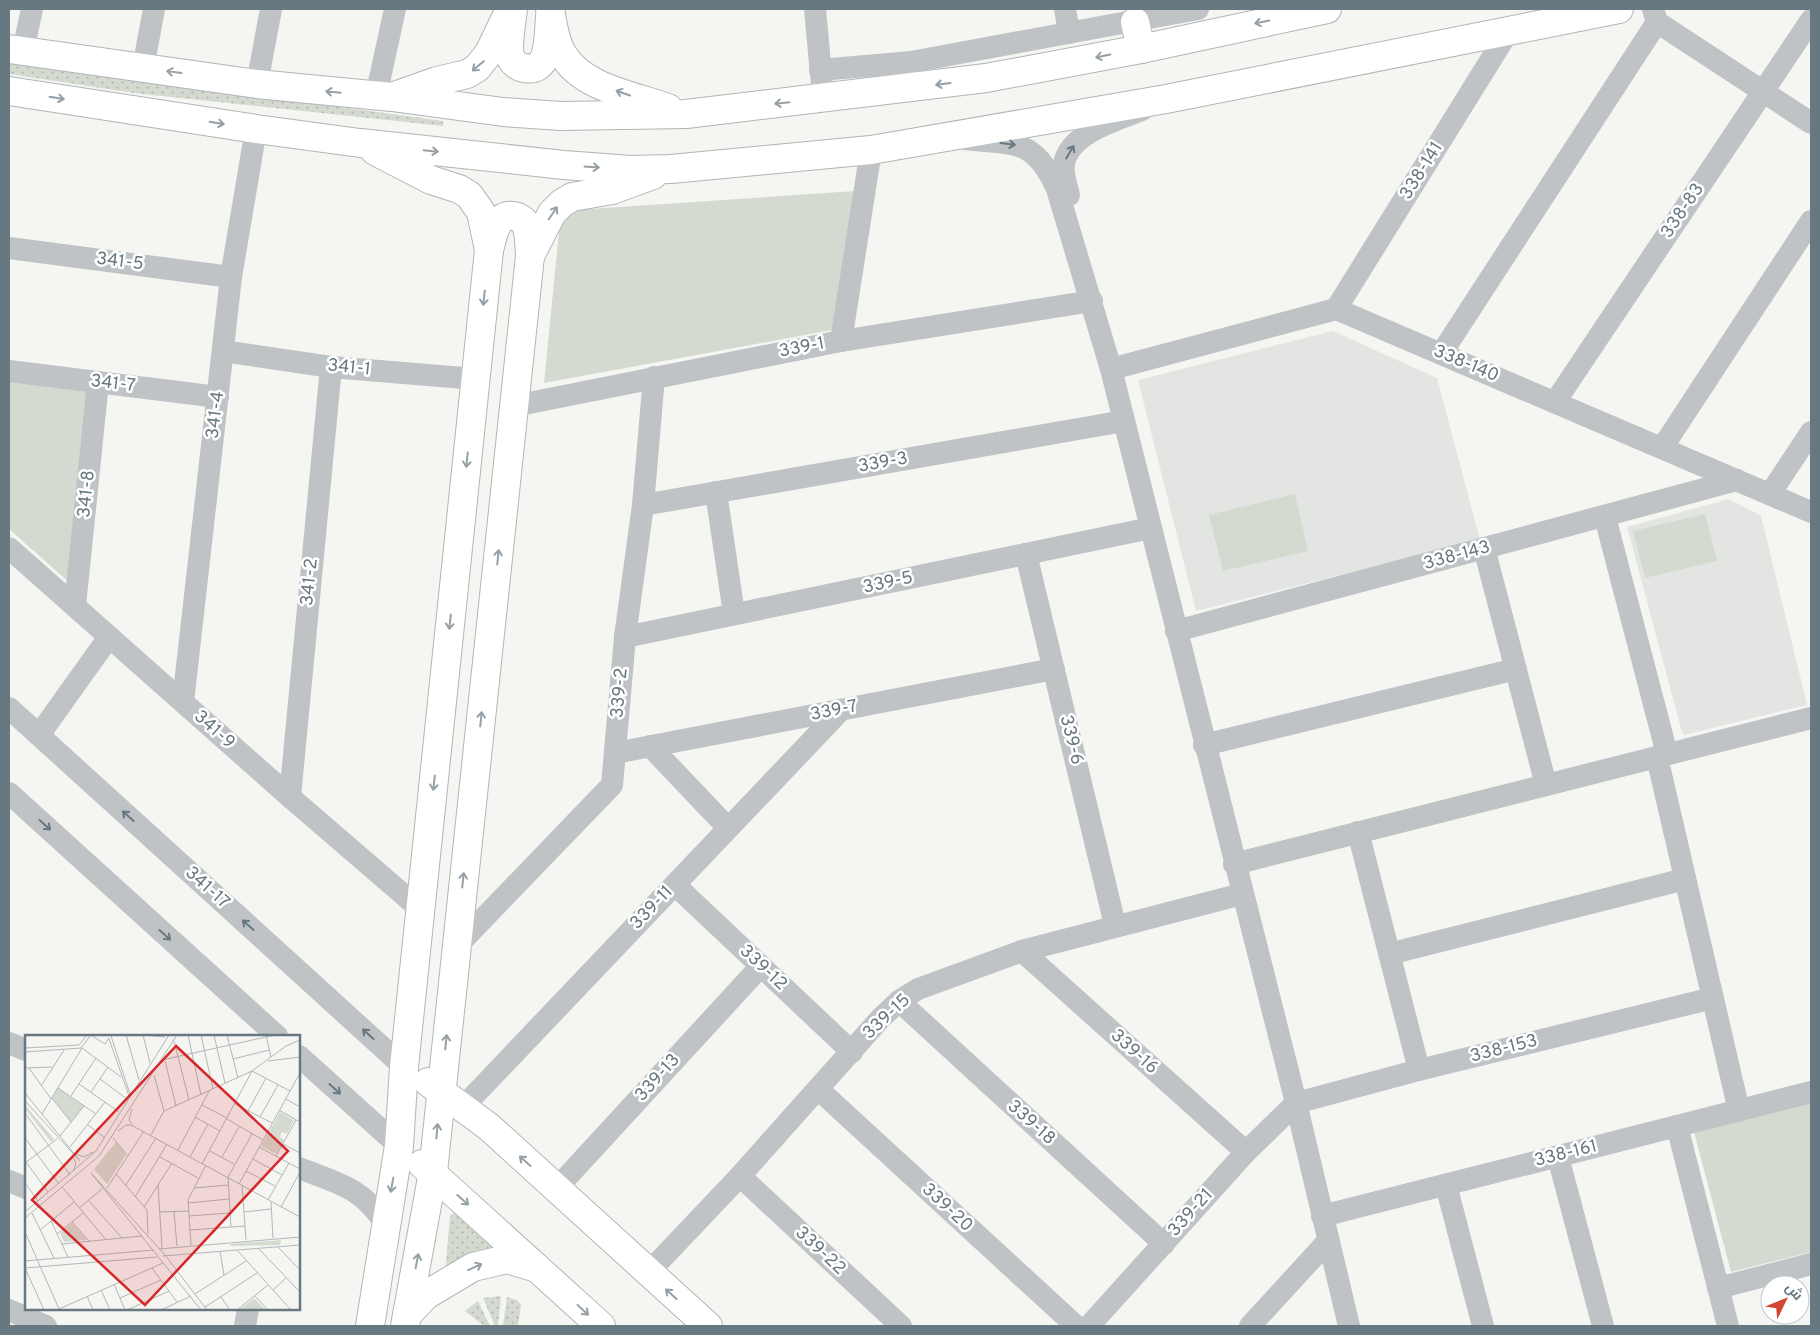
<svg xmlns="http://www.w3.org/2000/svg" width="1820" height="1335" viewBox="0 0 1820 1335" font-family="Overpass,Cairo,sans-serif">
	<style>
		.built { fill: #e3e5e3 }
		.grass { fill: url(#grass-dots) }
		.park { fill: #d5dad1 }
		.lines { fill: none; stroke-linecap: round; stroke-linejoin: round }
		.major-casing { stroke: #b0b6b8; stroke-width: 30 }
		.highway-casing { stroke: #b0b5b7; stroke-width: 30 }
		.minor { stroke: #bfc3c6; stroke-width: 22 }
		.major { stroke: #fff; stroke-width: 28 }
		.highway { stroke: #fff; stroke-width: 28 }
		.oneway { stroke: #95a0a7 }
		.oneway2 { stroke: #677881 }
		.labels { text-anchor: middle; dominant-baseline: central; stroke-width: 5; stroke-linejoin: round; paint-order: stroke }
		.street-label { font-size: 18px; fill: #677881; stroke: #fff }
		.inset-road { fill: none; stroke: #afb8bb; stroke-width: 1 }
		.view { fill: #d62828; fill-opacity: 0.15; stroke: #d62828; stroke-width: 2.5 }
		.inset-edge { fill: none; stroke: #677881; stroke-width: 2.5 }
	</style>
	<defs>
		<pattern id="grass-dots" width="8" height="8" patternUnits="userSpaceOnUse" patternTransform="scale(1.25)"><rect width="8" height="8" fill="#d5dad1"/><path d="M2 2h.1M6 6h.1" fill="none" stroke="#b1b6af" stroke-width="1.8" stroke-linecap="round"/></pattern>
	</defs>
	<rect width="100%" height="100%" fill="#f5f5f2"/>
	<g class="built">
		<path d="M1333,331l104,47 43,162 -284,71 -58,-231z"/>
		<path d="M1729,499l32,17 46,189 -123,30 -2,-3 -55,-205z"/>
	</g>
	<g class="grass">
		<path d="M9,57l281,43 153,21v5l-309,-33 -125,-19z"/>
		<path d="M455,1213l5,1 38,37 -53,25 5,-61z"/>
		<path d="M501,1296l-3,30h-3l-12,-28z"/>
		<path d="M507,1297l10,3 4,5 -3,21h-15z"/>
		<path d="M478,1301l12,25h-6l-19,-15z"/>
	</g>
	<g class="park">
		<path d="M855,191l-23,139 -288,53 17,-172z"/>
		<path d="M9,380l83,11 -21,193 -62,-55z"/>
		<path d="M1295,494l13,57 -85,20 -14,-56z"/>
		<path d="M1705,514l12,47 -72,17 -12,-47z"/>
		<path d="M1811,1101v151l-80,20 -37,-140z"/>
	</g>
	<g class="lines">
		<defs>
			<g id="major">
				<path d="M513,9c-1,11 -6,37 -3,47 2,6 8,11 14,12 28,6 24,-35 26,-51"/>
				<path d="M428,1082l61,45 219,199"/>
				<path d="M422,1164l179,162"/>
				<path d="M407,1315l19,-20 47,-28 34,-8 30,9"/>
				<path d="M370,1326l29,-180 5,-79 85,-817c4,-13 6,-37 25,-34 5,1 10,4 12,9 4,9 3,22 4,31l-97,916 -28,154"/>
			</g>
			<g id="highway">
				<path d="M550,9c3,16 5,34 14,47 19,32 71,40 104,52"/>
				<path d="M1135,22l6,27"/>
				<path d="M9,49l248,35 135,13 111,15 58,4 125,-2 300,-36 155,-29 186,-40"/>
				<path d="M9,91l247,38 104,14 204,22 67,5 40,-1 200,-19 295,-51 453,-90"/>
				<path d="M395,96l42,-15 30,-7 10,-6 12,-15 21,-44"/>
				<path d="M375,151l56,29 28,9 10,6 12,17 8,38"/>
				<path d="M530,256l22,-43 10,-10 10,-6 40,-7 41,-15"/>
			</g>
		</defs>
		<use href="#major" class="major-casing"/>
		<use href="#highway" class="highway-casing"/>
		<g class="minor">
			<path d="M815,9l7,76"/>
			<path d="M1065,9l4,24"/>
			<path d="M1653,9l4,13 154,101"/>
			<path d="M23,51l9,-42"/>
			<path d="M143,68l11,-59"/>
			<path d="M820,70l91,-8 287,-53"/>
			<path d="M257,84l14,-75"/>
			<path d="M376,96l19,-87"/>
			<path d="M965,139c51,6 69,-1 92,50l54,180 185,734 53,223"/>
			<path d="M1069,195c-2,-9 -7,-21 -5,-31 5,-31 53,-44 78,-54"/>
			<path d="M9,248l222,29"/>
			<path d="M1336,309l172,-277"/>
			<path d="M841,341l30,-191"/>
			<path d="M223,351l108,16 145,12"/>
			<path d="M1441,354l216,-332"/>
			<path d="M1111,369l225,-60 475,203"/>
			<path d="M9,371l209,26"/>
			<path d="M1555,402l256,-382"/>
			<path d="M514,406l327,-65 251,-40"/>
			<path d="M1662,448l149,-227"/>
			<path d="M716,492l18,122"/>
			<path d="M1770,494l41,-62"/>
			<path d="M643,505l481,-84"/>
			<path d="M1605,517l62,237"/>
			<path d="M9,548l281,249 130,112"/>
			<path d="M1484,548l62,237"/>
			<path d="M1026,554l89,371"/>
			<path d="M75,606l23,-224"/>
			<path d="M1176,631l561,-151"/>
			<path d="M625,637l526,-109"/>
			<path d="M183,702l48,-425 25,-148"/>
			<path d="M9,708l395,359"/>
			<path d="M39,735l70,-98"/>
			<path d="M1204,745l312,-76"/>
			<path d="M650,746l78,82"/>
			<path d="M615,753l439,-84"/>
			<path d="M1657,757l82,354"/>
			<path d="M9,793l268,243"/>
			<path d="M290,797l41,-430"/>
			<path d="M1358,832l61,238"/>
			<path d="M1234,864l577,-146"/>
			<path d="M675,885l177,167"/>
			<path d="M456,947l156,-162 13,-148 18,-132 11,-128"/>
			<path d="M1022,951l224,201"/>
			<path d="M1389,954l296,-75"/>
			<path d="M899,1001l265,243"/>
			<path d="M9,1043l17,7"/>
			<path d="M299,1056l100,90"/>
			<path d="M818,1089l258,237"/>
			<path d="M463,1107l378,-397"/>
			<path d="M1677,1126l51,200"/>
			<path d="M1558,1157l45,169"/>
			<path d="M299,1168c37,15 64,19 86,56"/>
			<path d="M740,1176l161,150"/>
			<path d="M9,1181l17,7"/>
			<path d="M1446,1185l37,141"/>
			<path d="M556,1189l205,-223"/>
			<path d="M1322,1216l489,-124"/>
			<path d="M648,1273l92,-97 140,-157 19,-18 19,-12 104,-38 220,-57"/>
			<path d="M1718,1288l93,-24"/>
			<path d="M9,1310l37,16"/>
			<path d="M245,1326l3,-17"/>
			<path d="M1089,1326l157,-174 50,-49 123,-33 294,-72"/>
			<path d="M1250,1326l78,-85"/>
		</g>
		<use href="#major" class="major"/>
		<use href="#highway" class="highway"/>
	</g>
	<defs><path id="oneway-shaft" d="M-6 0H5M1.5-3L5.5 0L1.5 3" fill="none" stroke-width="1.6" stroke-linecap="round" stroke-linejoin="round" transform="scale(1.25)"/></defs>
	<g class="oneway">
		<use href="#oneway-shaft" transform="translate(1262 22) rotate(168)"/>
		<use href="#oneway-shaft" transform="translate(1103 56) rotate(169)"/>
		<use href="#oneway-shaft" transform="translate(478 66) rotate(140)"/>
		<use href="#oneway-shaft" transform="translate(174 72) rotate(-172)"/>
		<use href="#oneway-shaft" transform="translate(943 84) rotate(173)"/>
		<use href="#oneway-shaft" transform="translate(333 92) rotate(-174)"/>
		<use href="#oneway-shaft" transform="translate(623 93) rotate(-161)"/>
		<use href="#oneway-shaft" transform="translate(57 98) rotate(9)"/>
		<use href="#oneway-shaft" transform="translate(782 103) rotate(174)"/>
		<use href="#oneway-shaft" transform="translate(217 123) rotate(9)"/>
		<use href="#oneway-shaft" transform="translate(431 151) rotate(6)"/>
		<use href="#oneway-shaft" transform="translate(592 167) rotate(4)"/>
		<use href="#oneway-shaft" transform="translate(553 213) rotate(-56)"/>
		<use href="#oneway-shaft" transform="translate(484 298) rotate(96)"/>
		<use href="#oneway-shaft" transform="translate(467 460) rotate(96)"/>
		<use href="#oneway-shaft" transform="translate(498 557) rotate(-84)"/>
		<use href="#oneway-shaft" transform="translate(450 622) rotate(96)"/>
		<use href="#oneway-shaft" transform="translate(481 719) rotate(-84)"/>
		<use href="#oneway-shaft" transform="translate(434 783) rotate(96)"/>
		<use href="#oneway-shaft" transform="translate(463 880) rotate(-84)"/>
		<use href="#oneway-shaft" transform="translate(446 1042) rotate(-84)"/>
		<use href="#oneway-shaft" transform="translate(437 1131) rotate(-85)"/>
		<use href="#oneway-shaft" transform="translate(525 1161) rotate(-138)"/>
		<use href="#oneway-shaft" transform="translate(392 1185) rotate(100)"/>
		<use href="#oneway-shaft" transform="translate(463 1200) rotate(42)"/>
		<use href="#oneway-shaft" transform="translate(417 1261) rotate(-79)"/>
		<use href="#oneway-shaft" transform="translate(475 1267) rotate(-24)"/>
		<use href="#oneway-shaft" transform="translate(671 1294) rotate(-138)"/>
		<use href="#oneway-shaft" transform="translate(583 1310) rotate(43)"/>
	</g>
	<g class="oneway2">
		<use href="#oneway-shaft" transform="translate(1008 144) rotate(7)"/>
		<use href="#oneway-shaft" transform="translate(1070 152) rotate(-60)"/>
		<use href="#oneway-shaft" transform="translate(128 816) rotate(-138)"/>
		<use href="#oneway-shaft" transform="translate(45 825) rotate(42)"/>
		<use href="#oneway-shaft" transform="translate(248 925) rotate(-138)"/>
		<use href="#oneway-shaft" transform="translate(165 935) rotate(42)"/>
		<use href="#oneway-shaft" transform="translate(368 1034) rotate(-138)"/>
		<use href="#oneway-shaft" transform="translate(335 1089) rotate(42)"/>
	</g>
	<g class="labels">
		<g class="street-label">
			<text transform="translate(1422 171) rotate(-58)">338-141</text>
			<text transform="translate(1683 211) rotate(-56)">338-83</text>
			<text transform="translate(120 262) rotate(7)">341-5</text>
			<text transform="translate(802 348) rotate(-11)">339-1</text>
			<text transform="translate(1466 364) rotate(23)">338-140</text>
			<text transform="translate(349 368) rotate(6)">341-1</text>
			<text transform="translate(113 384) rotate(7)">341-7</text>
			<text transform="translate(216 415) rotate(-83)">341-4</text>
			<text transform="translate(883 463) rotate(-10)">339-3</text>
			<text transform="translate(87 494) rotate(-84)">341-8</text>
			<text transform="translate(1457 556) rotate(-15)">338-143</text>
			<text transform="translate(310 582) rotate(-84)">341-2</text>
			<text transform="translate(888 583) rotate(-12)">339-5</text>
			<text transform="translate(620 693) rotate(-85)">339-2</text>
			<text transform="translate(834 711) rotate(-11)">339-7</text>
			<text transform="translate(214 730) rotate(42)">341-9</text>
			<text transform="translate(1071 740) rotate(76)">339-6</text>
			<text transform="translate(207 888) rotate(42)">341-17</text>
			<text transform="translate(652 908) rotate(-46)">339-11</text>
			<text transform="translate(763 968) rotate(43)">339-12</text>
			<text transform="translate(887 1017) rotate(-43)">339-15</text>
			<text transform="translate(1504 1049) rotate(-14)">338-153</text>
			<text transform="translate(1134 1052) rotate(42)">339-16</text>
			<text transform="translate(658 1078) rotate(-48)">339-13</text>
			<text transform="translate(1031 1123) rotate(42)">339-18</text>
			<text transform="translate(1566 1154) rotate(-14)">338-161</text>
			<text transform="translate(947 1208) rotate(43)">339-20</text>
			<text transform="translate(1191 1213) rotate(-48)">339-21</text>
			<text transform="translate(820 1251) rotate(43)">339-22</text>
		</g>
	</g>
	<g transform="translate(25 1035)">
		<rect width="275" height="275" fill="#f5f5f2"/>
		<path d="M0,70l29,34 -3,3 -25,-32zM229,263l12,12h-27z" fill="#d5dad1"/>
		<path d="M256,205l-1,5 -50,1 1,-2z" fill="#d5dad1"/>
		<path d="M33,53l26,18 -13,16 -19,-24zM255,77l14,8 -7,14 -5,-2 -2,5 4,3 -8,14 -15,-8zM91,107l10,13 -19,29 -13,-15zM47,188l15,17 -23,2 -4,-9z" fill="#d5dad1"/>
		<path class="inset-road" d="M66,0l14,9 4,-6M101,0l13,45M118,0l7,28M119,0l21,2M163,0l13,60M176,0l12,54M189,0l11,48M202,0l11,43M241,0l5,22M86,1l19,58M84,4l20,57M149,6l15,59M0,13l54,-3 8,-10M0,17l56,-4 10,-13M208,24l36,-9M137,25l113,-25M140,26l11,45M243,26l32,-4M0,33l27,-1M4,33l22,31M129,40l10,36M75,44l27,20M54,49l40,28M16,51l23,-36M33,53l38,26M66,57l17,-25M0,58l55,68 -55,-60M46,61l25,-38M27,63l19,24M261,64l14,8M210,69l37,19M177,70l25,13M254,75l21,12M223,76l18,-33M0,78l45,62M17,79l40,-66 39,29M170,82l25,14M235,82l18,-32M202,84l36,21M107,89l-3,-4 3,-11M63,90l17,13M93,96l8,-6h5l169,92M126,100l13,-24 88,-40 34,-25 14,-6M35,101l24,-30M0,103l34,46M88,103l14,17M258,109l17,9M45,112l35,-45M234,112l41,22M153,115l31,-59M185,116l24,13M51,119l8,3 9,-5M48,121l3,8 -3,7M251,121l20,-36M135,122l38,21M165,122l18,-33M197,122l17,-30M228,124l29,16M1,127l22,30M0,128l32,-24M177,129l50,-93 38,20M221,136l29,15M91,139l31,36 1,24M0,148l13,18M214,149l61,-111M101,150l30,-47M133,150l4,63M217,150l4,55M38,153l43,52M82,153l37,-57M169,153l34,-3M110,162l32,-53M243,165l21,-37M64,166l33,37M246,167l2,36M163,168l41,-4M119,172l28,-44M256,172l19,-35M54,173l23,-19M0,177l71,-61 73,-116M135,177l28,-1M149,177l3,34M219,177l27,-3M7,178l22,45M164,181l41,-3M0,183l74,-62 78,-121M26,186l17,36M47,187l17,19M206,192l-3,-50 24,-43M15,195l34,-28M165,195l55,-4M0,197l34,77M32,199l26,-21M37,209l80,-8M166,210l-3,-45 18,-35M253,212l22,23M134,214l141,-12M234,214l41,43M212,215l54,60M195,216l4,24M138,221l137,-11M0,226l129,-11M0,233l132,-11M0,233l19,42M127,233l25,34M89,249l11,26M76,255l9,20M248,255l13,-12M170,259l51,-33M62,261l6,14M230,261l13,14M196,262l9,13M95,263l41,-18M180,272l52,-34M34,274l104,-46M102,275l42,-19M136,275l30,-14M176,275l-110,-137 74,82 42,55M212,275l31,-25"/>
		<path class="view" d="M151,11l112,105 -143,154 -113,-105z"/>
		<rect width="275" height="275" class="inset-edge"/>
	</g>
	<rect width="1820" height="1335" fill="none" stroke="#677881" stroke-width="20"/>
	<g transform="translate(1785 1300) rotate(47)"><circle r="24" fill="#ffffff" stroke="#c2c9cd"/>
	<path d="M0-4L9 19L0 12L-9 19Z" fill="#d44533"/>
	<text y="-8" font-size="14" font-weight="bold" text-anchor="middle" fill="#677881">ش</text>
	</g>
</svg>
